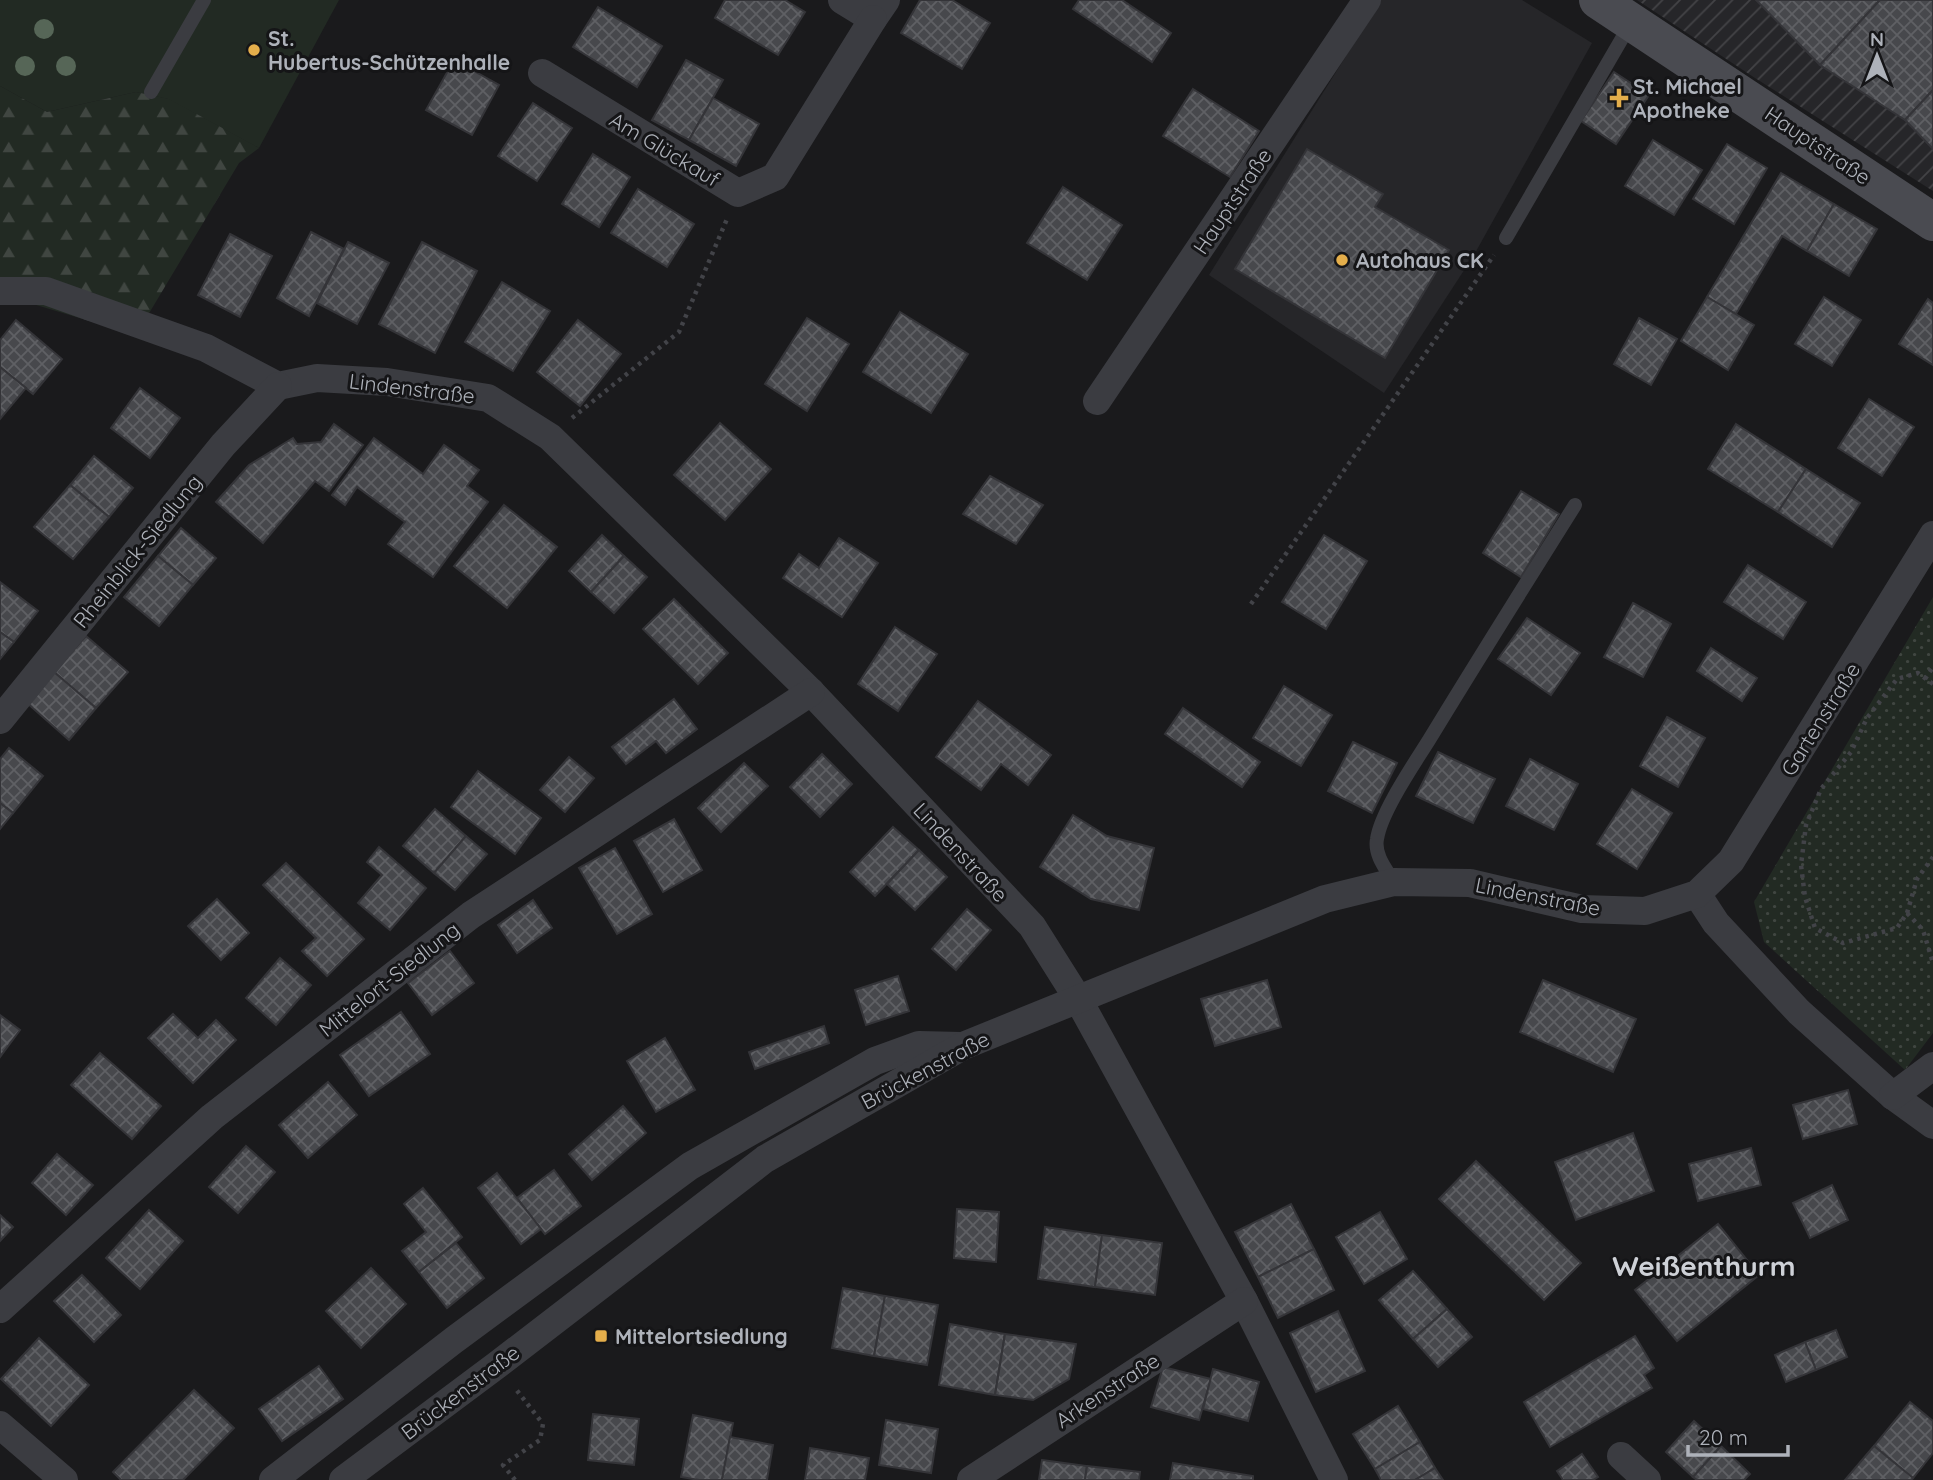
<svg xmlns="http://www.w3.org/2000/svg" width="1933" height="1480" viewBox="0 0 1933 1480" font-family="Quicksand,sans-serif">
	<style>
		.built { fill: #262629 }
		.industrial { fill: url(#industrial-furrows) }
		.grass { fill: #222a23 }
		.forest { fill: url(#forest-firs) }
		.park { fill: url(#park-dots) }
		.building { fill: url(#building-cross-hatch); stroke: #343438; stroke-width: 2 }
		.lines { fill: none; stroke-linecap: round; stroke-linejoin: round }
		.path { stroke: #424348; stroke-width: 4.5; stroke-dasharray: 3.5 5; stroke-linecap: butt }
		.service { stroke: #3b3c41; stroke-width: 14 }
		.minor { stroke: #3b3c41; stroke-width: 28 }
		.secondary { stroke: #4a4b51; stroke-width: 38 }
		.tree { fill: #566657 }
		.poi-dot { fill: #e4ae4b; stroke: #151517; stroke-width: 2.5 }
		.labels { text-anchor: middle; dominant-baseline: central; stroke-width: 6; stroke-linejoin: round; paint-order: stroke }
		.poi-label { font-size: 21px; font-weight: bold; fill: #aeb2ba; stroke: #151517; text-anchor: start }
		.street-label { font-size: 21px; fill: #aeb2ba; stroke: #151517 }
		.district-label { font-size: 28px; font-weight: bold; fill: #ced1d7; stroke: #151517 }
	</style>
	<defs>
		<pattern id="industrial-furrows" width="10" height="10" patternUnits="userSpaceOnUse" patternTransform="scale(1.75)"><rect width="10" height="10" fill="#262629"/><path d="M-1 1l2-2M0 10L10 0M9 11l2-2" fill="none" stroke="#434346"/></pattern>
		<pattern id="forest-firs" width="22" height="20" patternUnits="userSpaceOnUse" patternTransform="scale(1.75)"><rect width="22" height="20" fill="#222a23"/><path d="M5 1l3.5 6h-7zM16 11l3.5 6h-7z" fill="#404641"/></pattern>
		<pattern id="park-dots" width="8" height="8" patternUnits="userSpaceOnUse" patternTransform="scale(1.75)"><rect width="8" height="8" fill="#222a23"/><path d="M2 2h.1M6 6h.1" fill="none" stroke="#404641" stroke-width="1.8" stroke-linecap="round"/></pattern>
		<pattern id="building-cross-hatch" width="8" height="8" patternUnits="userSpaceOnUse" patternTransform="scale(1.75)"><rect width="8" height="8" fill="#47484c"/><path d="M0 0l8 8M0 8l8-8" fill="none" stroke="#5f6064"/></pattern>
	</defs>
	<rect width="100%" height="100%" fill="#1a1a1c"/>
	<path class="built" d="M1381,0h141l70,43 -118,212 -90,138 -175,-118z"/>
	<path class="industrial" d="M1637,0h296v191l-178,-113z"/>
	<path class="grass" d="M0,0h339l-80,148 -91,-49 -32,-7 -89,20 -47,-26z"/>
	<path class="forest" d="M0,86l47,26 89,-20 33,7 90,49 -20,15 -103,172 -103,-31 -33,-8z"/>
	<path class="park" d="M1933,597v436l-28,37 -141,-128 -10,-40z"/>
	<g class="building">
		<path d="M725,0h60l20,12 -27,43 -63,-37z"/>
		<path d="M920,0h32l38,23 -28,46 -61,-36z"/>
		<path d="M1079,0h43l49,33 -19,29 -79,-53z"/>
		<path d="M1756,0h124l-60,65z"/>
		<path d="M1880,0h53v90l-28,30 -85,-55z"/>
		<path d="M598,7l64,39 -25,41 -64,-40z"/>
		<path d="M454,60l45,25 -27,50 -46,-25z"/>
		<path d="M686,60l37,20 -34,60 -37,-20z"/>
		<path d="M1614,72l35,23 -33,49 -35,-23z"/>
		<path d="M1193,89l66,42 -29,46 -67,-41z"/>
		<path d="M1933,90v59l-28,-29z"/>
		<path d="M713,98l46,26 -23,42 -47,-26z"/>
		<path d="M533,103l39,25 -35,53 -39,-25z"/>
		<path d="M1653,140l49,30 -28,45 -49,-29z"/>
		<path d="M1727,144l40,24 -33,56 -41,-25z"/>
		<path d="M1307,149l76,45 -8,13 74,43 -64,108 -150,-89z"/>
		<path d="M593,154l37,23 -31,50 -37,-23z"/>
		<path d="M1781,173l53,31 -27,47 -25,-15 -46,78 -29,-17z"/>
		<path d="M1063,187l59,38 -35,55 -60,-37z"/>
		<path d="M638,189l56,35 -27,43 -56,-34z"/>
		<path d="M1834,204l43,25 -28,47 -42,-25z"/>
		<path d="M311,232l33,17 -35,67 -32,-18z"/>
		<path d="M230,234l42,22 -32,61 -42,-22z"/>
		<path d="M348,242l41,21 -32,61 -40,-21z"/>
		<path d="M422,242l55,29 -42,82 -56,-29z"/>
		<path d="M502,282l48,29 -37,60 -48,-29z"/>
		<path d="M1707,297l47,28 -26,45 -47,-29z"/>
		<path d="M1824,297l37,23 -29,46 -37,-22z"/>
		<path d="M1928,299l5,4v62l-34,-21z"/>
		<path d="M900,312l68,42 -37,59 -68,-41z"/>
		<path d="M807,318l42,26 -42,67 -42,-27z"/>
		<path d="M1639,318l38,21 -26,46 -37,-21z"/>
		<path d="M16,320l46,39 -29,35 -33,-27v-27z"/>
		<path d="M578,320l43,34 -41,52 -43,-34z"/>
		<path d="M0,367l26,21 -26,31z"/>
		<path d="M140,388l40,30 -30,40 -39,-30z"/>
		<path d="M1869,399l45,28 -32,49 -44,-28z"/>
		<path d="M720,423l51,46 -46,51 -51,-45z"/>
		<path d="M334,424l29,21 -34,46 -14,-10 -52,62 -47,-41 33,-37 44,-27 4,6 24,-2z"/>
		<path d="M1736,424l70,45 -28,43 -70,-43z"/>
		<path d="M374,438l49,36 21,-29 35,25 -12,16 21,16 -55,75 -45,-33 17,-22 -48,-35 -12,18 -13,-10z"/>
		<path d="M94,456l39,32 -24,29 -39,-32z"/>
		<path d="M1806,469l54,34 -28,44 -54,-35z"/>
		<path d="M990,476l53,29 -27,39 -53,-30z"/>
		<path d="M70,485l39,32 -36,42 -39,-32z"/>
		<path d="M1521,491l38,23 -38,63 -38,-24z"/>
		<path d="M504,505l53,42 -50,61 -53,-42z"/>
		<path d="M181,528l35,30 -23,27 -35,-29z"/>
		<path d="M602,535l22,21 -33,36 -22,-21z"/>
		<path d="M1324,535l43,26 -41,68 -44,-27z"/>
		<path d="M839,538l39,25 -36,54 -59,-39 16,-24 20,14z"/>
		<path d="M158,556l35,29 -34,41 -35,-29z"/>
		<path d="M624,556l23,21 -33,36 -23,-21z"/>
		<path d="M1748,565l58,37 -23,37 -59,-37z"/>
		<path d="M0,582l38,29 -24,31 -14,-10z"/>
		<path d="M674,599l54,54 -30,31 -55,-55z"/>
		<path d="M1633,603l38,21 -28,53 -39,-20z"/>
		<path d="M1527,618l53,35 -29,42 -53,-36z"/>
		<path d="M895,627l42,27 -39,57 -40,-27z"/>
		<path d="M0,632l14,10 -14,17z"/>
		<path d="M86,636l42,36 -32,36 -42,-36z"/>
		<path d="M1711,648l46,30 -15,23 -45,-30z"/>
		<path d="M54,672l42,36 -27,32 -42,-37z"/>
		<path d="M1284,686l48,29 -31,51 -48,-28z"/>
		<path d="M674,699l23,30 -31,24 -10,-12 -30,23 -14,-17z"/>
		<path d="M978,701l73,54 -23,30 -27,-21 -20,26 -45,-33z"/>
		<path d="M1183,708l77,54 -18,25 -77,-53z"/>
		<path d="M1667,717l38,21 -27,49 -38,-21z"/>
		<path d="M1353,742l44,21 -25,50 -44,-22z"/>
		<path d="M9,748l34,28 -30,37 -13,-10v-44z"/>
		<path d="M1438,752l57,27 -22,44 -57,-27z"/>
		<path d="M822,754l30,30 -32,33 -30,-30z"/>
		<path d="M569,757l25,21 -29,34 -25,-22z"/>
		<path d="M1530,759l48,25 -24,46 -48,-24z"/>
		<path d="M744,763l24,23 -47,46 -23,-24z"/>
		<path d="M478,771l63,47 -26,36 -64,-47z"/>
		<path d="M1632,789l40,24 -35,56 -40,-25z"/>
		<path d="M0,803l13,10 -13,16z"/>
		<path d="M435,809l31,27 -32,37 -31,-27z"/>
		<path d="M1073,815l34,21 47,12 -15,62 -48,-11 -51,-32z"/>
		<path d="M674,819l28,51 -39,22 -29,-51z"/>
		<path d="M893,827l26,23 -44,46 -25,-24z"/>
		<path d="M466,836l21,18 -32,36 -21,-17z"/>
		<path d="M379,847l47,41 -36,42 -32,-27 24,-28 -15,-13z"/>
		<path d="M615,848l37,66 -35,20 -38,-66z"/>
		<path d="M919,850l28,27 -32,33 -28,-26z"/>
		<path d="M286,863l78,76 -37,37 -25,-25 14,-13 -53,-53z"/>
		<path d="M217,899l32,34 -28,27 -33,-34z"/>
		<path d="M533,900l19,28 -35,25 -19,-28z"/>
		<path d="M967,909l24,21 -35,40 -24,-21z"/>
		<path d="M450,951l24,32 -42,32 -24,-32z"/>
		<path d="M280,958l31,27 -35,40 -30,-27z"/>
		<path d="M898,976l11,35 -43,14 -11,-35z"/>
		<path d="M1267,980l14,47 -66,19 -14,-47z"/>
		<path d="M1543,980l93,39 -23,53 -93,-40z"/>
		<path d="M401,1012l29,42 -61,42 -29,-41z"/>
		<path d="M173,1014l25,24 18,-18 20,20 -43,43 -45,-45z"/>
		<path d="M0,1015l20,15 -20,27z"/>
		<path d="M824,1026l5,17 -74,26 -6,-17z"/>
		<path d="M665,1038l30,52 -39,22 -29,-51z"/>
		<path d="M100,1053l61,53 -29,33 -61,-54z"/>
		<path d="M328,1082l29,33 -49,43 -29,-33z"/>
		<path d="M1848,1090l9,34 -54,15 -10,-34z"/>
		<path d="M623,1106l23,27 -54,47 -23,-26z"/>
		<path d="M1633,1133l21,58 -78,29 -21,-58z"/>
		<path d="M246,1146l29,26 -37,41 -29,-26z"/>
		<path d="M1751,1148l10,37 -63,16 -9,-37z"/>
		<path d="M57,1154l36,31 -27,30 -34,-32z"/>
		<path d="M1476,1161l105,102 -37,37 -105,-101z"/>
		<path d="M554,1170l27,36 -36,28 -28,-36z"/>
		<path d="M497,1173l44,56 -20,15 -43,-56z"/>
		<path d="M1832,1185l16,35 -38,18 -17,-35z"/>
		<path d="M423,1188l39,49 -43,35 -17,-21 24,-19 -22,-28z"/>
		<path d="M1291,1204l23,45 -56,28 -23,-45z"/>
		<path d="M957,1209l42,3 -3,50 -42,-4z"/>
		<path d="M149,1210l34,31 -43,48 -34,-31z"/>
		<path d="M1380,1212l27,47 -43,25 -28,-47z"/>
		<path d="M0,1215l13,12 -13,14z"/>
		<path d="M1718,1224l41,51 -82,66 -42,-51z"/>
		<path d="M1045,1227l57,8 -7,52 -57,-8z"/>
		<path d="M1102,1235l60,8 -7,52 -60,-8z"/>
		<path d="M456,1243l28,35 -37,30 -28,-36z"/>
		<path d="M1314,1249l20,41 -56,28 -20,-41z"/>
		<path d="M371,1268l35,36 -45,44 -35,-37z"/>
		<path d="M1413,1271l34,38 -34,30 -34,-39z"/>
		<path d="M82,1275l39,40 -27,27 -40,-41z"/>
		<path d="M843,1288l42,8 -11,60 -42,-8z"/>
		<path d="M885,1296l53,9 -11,60 -53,-9z"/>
		<path d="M1447,1309l25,28 -34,30 -25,-28z"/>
		<path d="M1338,1311l27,60 -49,21 -26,-59z"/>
		<path d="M950,1324l55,10 -10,61 -56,-10z"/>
		<path d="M1836,1330l11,27 -31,13 -11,-28z"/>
		<path d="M1005,1334l71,10 -7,35 -36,21 -38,-5z"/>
		<path d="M1635,1336l19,32 -10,7 8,13 -102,59 -26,-45z"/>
		<path d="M39,1338l50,47 -38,41 -50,-47z"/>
		<path d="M1805,1342l11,28 -30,12 -11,-27z"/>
		<path d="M319,1366l24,33 -61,42 -23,-32z"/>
		<path d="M1163,1367l48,12 -12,41 -48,-13z"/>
		<path d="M1213,1369l46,13 -11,39 -45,-12z"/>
		<path d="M194,1390l40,38 -51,52h-62l-8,-8z"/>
		<path d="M1910,1402l23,19v32l-20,25 -39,-32z"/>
		<path d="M1398,1406l22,36 -45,27 -22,-35z"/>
		<path d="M593,1414l46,5 -5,46 -46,-5z"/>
		<path d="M693,1415l40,8 -11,57h-23l-18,-3z"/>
		<path d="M886,1420l52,9 -7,44 -52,-8z"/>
		<path d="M1694,1421l27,25 -28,31 -27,-25z"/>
		<path d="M730,1437l43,8 -6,35h-45z"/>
		<path d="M1420,1442l15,26 -20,12h-34l-6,-11z"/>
		<path d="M1721,1446l29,28 -6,6h-47l-4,-3z"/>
		<path d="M1874,1446l39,32 -2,2h-66z"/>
		<path d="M810,1448l59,10 -4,22h-60z"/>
		<path d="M1582,1454l16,23 -5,3h-30l-6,-9z"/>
		<path d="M1042,1460l45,6 -2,14h-46z"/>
		<path d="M1173,1463l80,13v4h-83z"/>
		<path d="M1087,1466l53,6 -1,8h-54z"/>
		<path d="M1435,1468l8,12h-28z"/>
	</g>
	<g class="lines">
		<g class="path">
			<path d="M572,418l107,-86 48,-113"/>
			<path d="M1251,604l243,-349"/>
			<path d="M1925,679l8,-12"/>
			<path d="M1933,684l-15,-11 -21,6 -30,39 -16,34 -30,37 -15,36 -5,40 4,32 10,31 28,15 54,-15 10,-15 16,17 10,33"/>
			<path d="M1907,913l10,-34 16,-22"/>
			<path d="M515,1480l-12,-15 37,-25 3,-16 -28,-36"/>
		</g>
		<g class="service">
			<path d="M151,92l53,-92"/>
			<path d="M1506,238l125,-215"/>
			<path d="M1394,882c-8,-13 -20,-27 -17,-43 4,-27 37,-75 52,-99 48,-79 97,-157 146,-235"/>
		</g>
		<g class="minor">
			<path d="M842,0l31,19 13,-19"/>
			<path d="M542,73l196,120 37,-16 98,-158"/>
			<path d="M0,291h46l160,57 72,38 39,-8 70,4 101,16 62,39 261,255 221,234 46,73 166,302 90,179"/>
			<path d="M1097,401l270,-401"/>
			<path d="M0,720l223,-275 55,-59"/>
			<path d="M1697,894l19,29 83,89 94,84 40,29"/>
			<path d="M1893,1096l40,-30"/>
			<path d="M0,1309l212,-192 259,-202 340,-223"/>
			<path d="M0,1425l64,55"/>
			<path d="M1621,1456l26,24"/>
			<path d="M273,1480l181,-140 236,-174 185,-105 44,-16 42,1"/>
			<path d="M343,1480l154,-115 268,-206 198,-113 362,-147 69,-17 76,1 112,26 63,2 52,-17 34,-33 202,-326"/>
			<path d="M971,1480l273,-179"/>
		</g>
		<path class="secondary" d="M1598,0l335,222"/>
	</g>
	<g class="tree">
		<circle cx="44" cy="29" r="10"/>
		<circle cx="25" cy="66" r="10"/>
		<circle cx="66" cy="66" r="10"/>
	</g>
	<g class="poi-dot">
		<circle cx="254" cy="50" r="7"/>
		<path d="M1615.5 87.5h7v7h7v7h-7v7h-7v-7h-7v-7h7z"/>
		<circle cx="1342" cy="260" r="7"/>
		<rect x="594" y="1329" width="14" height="14" rx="3.5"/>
	</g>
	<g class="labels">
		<g class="poi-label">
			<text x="268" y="38">St.<tspan x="268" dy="24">Hubertus-Schützenhalle</tspan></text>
			<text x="1633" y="86">St. Michael<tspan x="1633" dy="24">Apotheke</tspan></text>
			<text x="1356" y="260">Autohaus CK</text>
			<text x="615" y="1336">Mittelortsiedlung</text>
		</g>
		<g class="street-label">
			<text transform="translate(1818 145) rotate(34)">Hauptstraße</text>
			<text transform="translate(665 149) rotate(31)">Am Glückauf</text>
			<text transform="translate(1232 201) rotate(-56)">Hauptstraße</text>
			<text transform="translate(412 388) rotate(7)">Lindenstraße</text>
			<text transform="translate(137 551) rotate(-51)">Rheinblick-Siedlung</text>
			<text transform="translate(1820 719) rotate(-58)">Gartenstraße</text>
			<text transform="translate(961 852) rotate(47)">Lindenstraße</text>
			<text transform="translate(1538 896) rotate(11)">Lindenstraße</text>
			<text transform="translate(389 979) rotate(-38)">Mittelort-Siedlung</text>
			<text transform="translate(925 1070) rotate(-28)">Brückenstraße</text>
			<text transform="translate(1107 1390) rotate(-33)">Arkenstraße</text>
			<text transform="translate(460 1392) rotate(-37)">Brückenstraße</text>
		</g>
		<g class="district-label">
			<text x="1704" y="1265">Weißenthurm</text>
		</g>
	</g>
	<g transform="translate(1877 56)" stroke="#151517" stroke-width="5" paint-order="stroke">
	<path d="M0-5L12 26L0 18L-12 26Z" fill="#aeb2ba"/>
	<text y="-10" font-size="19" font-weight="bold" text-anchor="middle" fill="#aeb2ba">N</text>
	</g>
	<path d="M1688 1445v10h100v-10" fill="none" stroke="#aeb2ba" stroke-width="3.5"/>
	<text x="1699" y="1445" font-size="21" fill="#aeb2ba" stroke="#151517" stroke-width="5" paint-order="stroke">20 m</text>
</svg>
